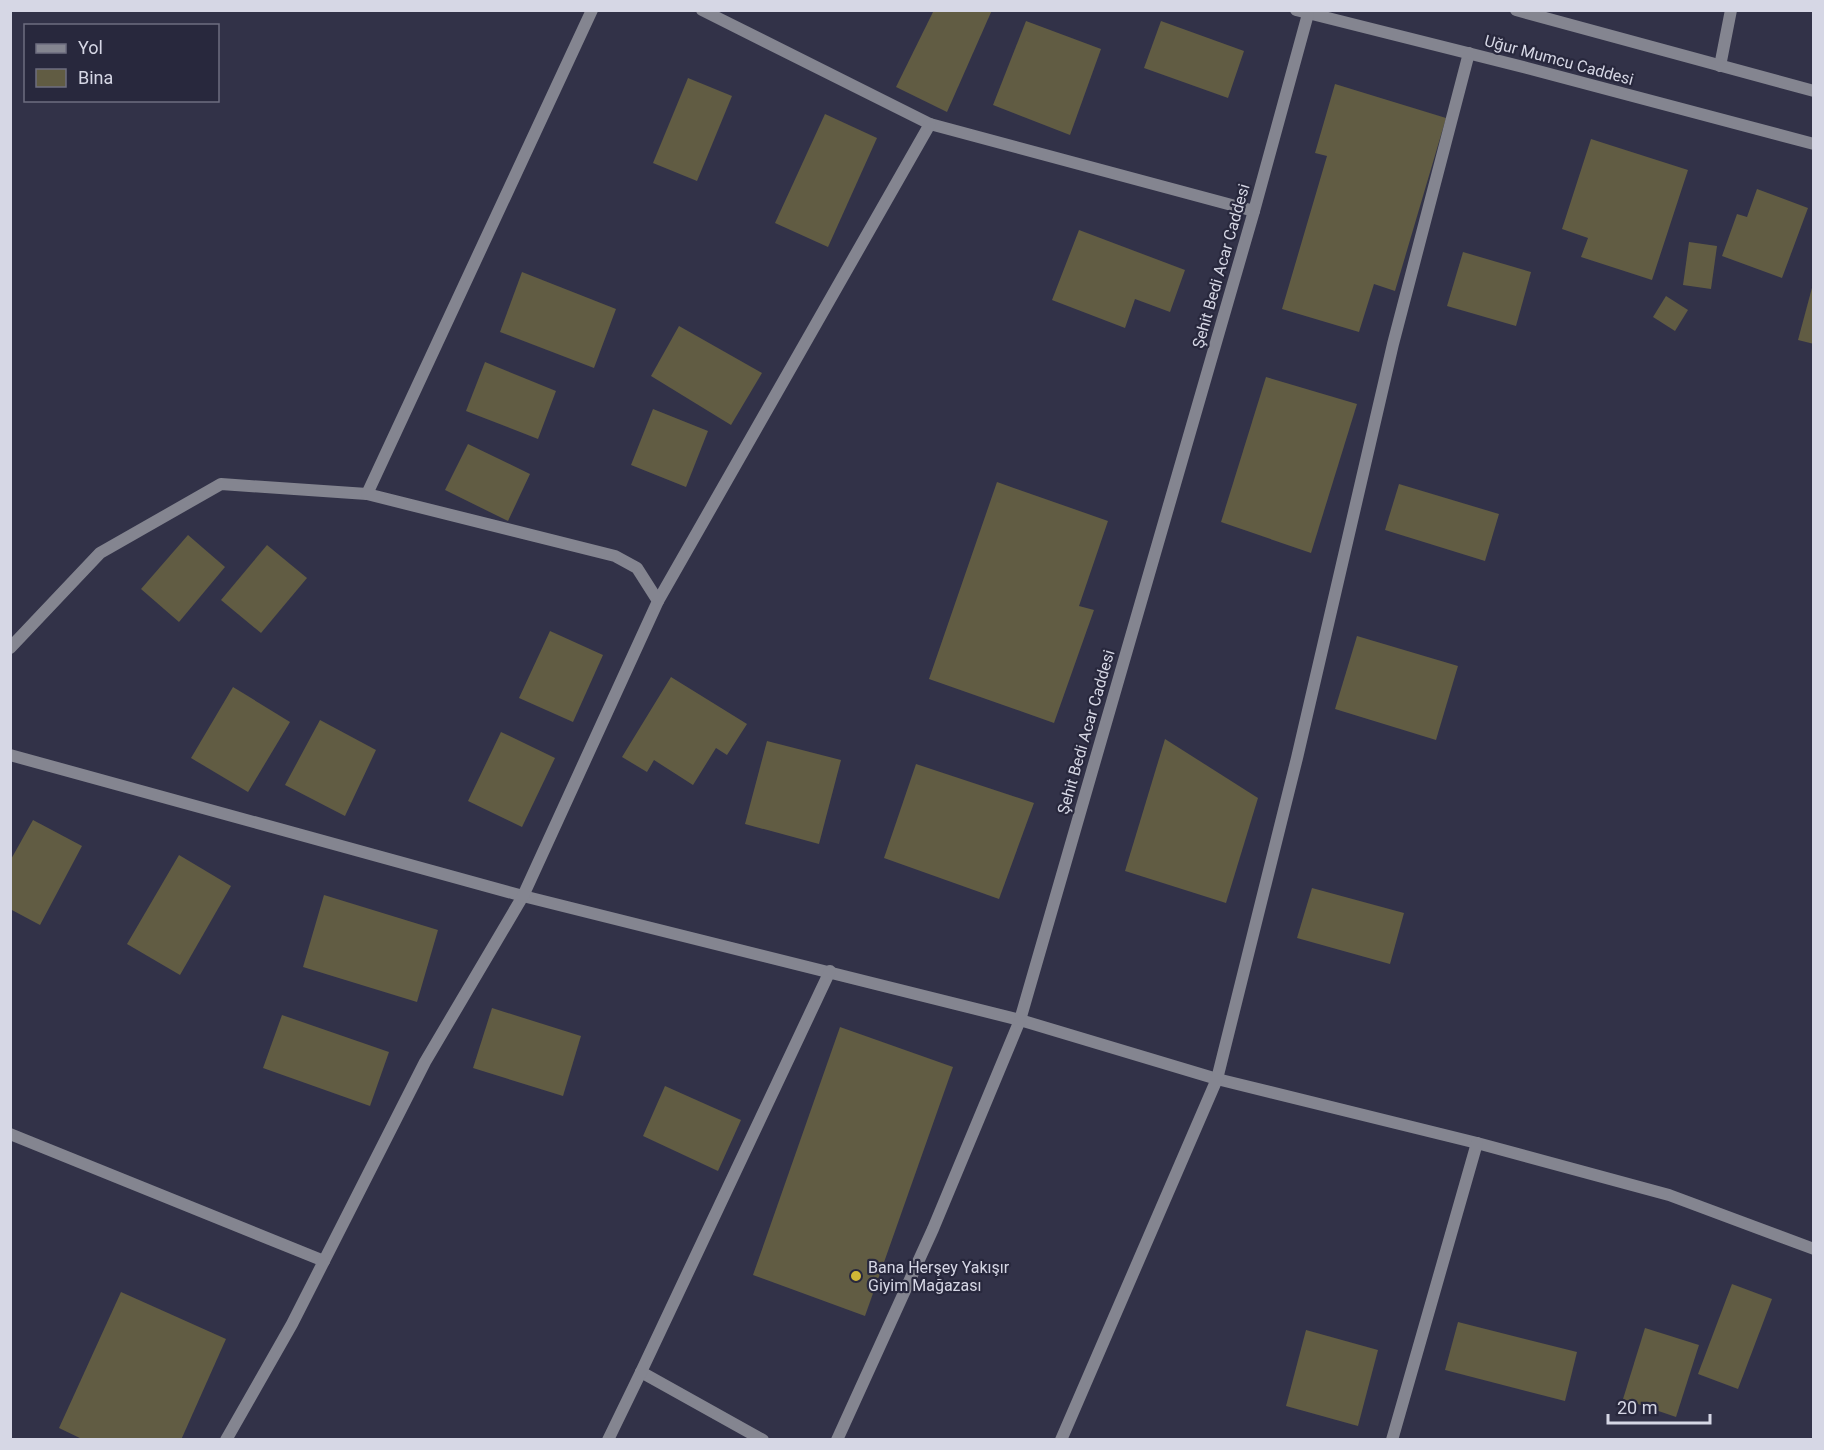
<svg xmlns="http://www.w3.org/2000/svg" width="1824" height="1450" viewBox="0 0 1824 1450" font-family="Roboto,sans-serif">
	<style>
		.building { fill: #615c43 }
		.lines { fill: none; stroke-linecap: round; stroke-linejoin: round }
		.minor { stroke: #848590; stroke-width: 12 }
		.tertiary { stroke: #848590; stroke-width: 12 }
		.poi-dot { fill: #d1b736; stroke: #28283d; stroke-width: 2 }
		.labels { text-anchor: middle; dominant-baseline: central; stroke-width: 4.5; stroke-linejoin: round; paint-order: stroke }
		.street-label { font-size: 16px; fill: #d6d7e5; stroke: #28283d }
		.poi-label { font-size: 16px; fill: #d6d7e5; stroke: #28283d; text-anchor: start }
	</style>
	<rect width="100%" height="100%" fill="#323248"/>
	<g class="building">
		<path d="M934,10h58l-45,102 -51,-25z"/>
		<path d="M1026,21l75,28 -31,86 -77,-30z"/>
		<path d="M1161,21l83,30 -16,47 -84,-30z"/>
		<path d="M688,78l44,18 -35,85 -44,-18z"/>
		<path d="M1335,84l111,34 -51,173 -21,-7 -15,48 -77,-23 45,-153 -12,-3z"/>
		<path d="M825,114l52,24 -49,109 -53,-24z"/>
		<path d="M1591,139l97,31 -36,110 -71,-23 7,-19 -26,-9z"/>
		<path d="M1757,189l51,19 -26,70 -60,-22 15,-42 10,3z"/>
		<path d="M1079,230l106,40 -15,42 -35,-13 -10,29 -73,-28z"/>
		<path d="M1689,242l28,4 -6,43 -28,-4z"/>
		<path d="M1463,252l68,20 -15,54 -69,-20z"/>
		<path d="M522,272l94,37 -22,59 -94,-36z"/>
		<path d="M1813,284h1v60l-16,-4z"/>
		<path d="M1666,296l22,14 -13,21 -22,-14z"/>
		<path d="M679,326l83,47 -31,52 -80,-49z"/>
		<path d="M485,362l71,29 -18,48 -72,-28z"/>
		<path d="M1266,377l91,27 -46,149 -90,-31z"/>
		<path d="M653,409l55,22 -22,56 -55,-22z"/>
		<path d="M468,444l62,30 -22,47 -63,-31z"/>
		<path d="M997,482l111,39 -29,85 15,4 -40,113 -125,-44z"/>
		<path d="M1399,484l100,30 -14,47 -100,-31z"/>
		<path d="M188,535l37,32 -46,55 -38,-33z"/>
		<path d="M267,545l40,33 -46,55 -40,-33z"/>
		<path d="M550,631l53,24 -30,67 -54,-24z"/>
		<path d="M1357,636l101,30 -22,74 -101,-31z"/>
		<path d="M671,677l76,47 -20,31 -11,-7 -23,37 -39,-25 -7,12 -25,-15z"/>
		<path d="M233,687l57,35 -42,70 -57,-34z"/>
		<path d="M320,720l56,30 -31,66 -60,-31z"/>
		<path d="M501,732l54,26 -33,69 -54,-26z"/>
		<path d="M1165,739l93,59 -32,105 -101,-32z"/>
		<path d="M767,741l74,19 -22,84 -74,-20z"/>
		<path d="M916,764l118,39 -35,96 -115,-41z"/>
		<path d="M33,820l49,26 -42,79 -30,-16v-48z"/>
		<path d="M179,855l52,31 -51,89 -53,-31z"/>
		<path d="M1312,888l92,25 -14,51 -93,-26z"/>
		<path d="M324,895l114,35 -21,72 -114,-35z"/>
		<path d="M492,1008l89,28 -18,60 -90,-28z"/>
		<path d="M282,1015l107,37 -19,54 -107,-38z"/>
		<path d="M840,1027l113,40 -88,249 -112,-41z"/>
		<path d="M665,1086l76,34 -23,51 -75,-35z"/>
		<path d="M1732,1284l40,15 -34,90 -40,-15z"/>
		<path d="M121,1292l105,47 -45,101h-97l-25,-12z"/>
		<path d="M1458,1322l119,30 -12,49 -120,-31z"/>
		<path d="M1645,1328l54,17 -23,72 -53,-18z"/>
		<path d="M1306,1330l72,20 -20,76 -72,-20z"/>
	</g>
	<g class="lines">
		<g class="minor">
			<path d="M702,10l228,114 324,87"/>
			<path d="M1720,66l11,-56"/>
			<path d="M658,601l272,-477"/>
			<path d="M10,648l90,-95 121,-69 146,10"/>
			<path d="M10,755l513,141 497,124 197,59 260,64 192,52 145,54"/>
			<path d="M10,1134l314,127"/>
			<path d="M641,1372l122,68"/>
			<path d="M226,1440l66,-116 133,-262 98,-166 135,-295 -21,-33 -22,-12 -248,-62 225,-484"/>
			<path d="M608,1440l33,-68 189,-401"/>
			<path d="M1061,1440l156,-361 80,-321 96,-414 76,-291"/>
			<path d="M1392,1440l85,-297"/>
		</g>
		<g class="tertiary">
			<path d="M1296,10l231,58 287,76"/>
			<path d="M1516,10l298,81"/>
			<path d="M837,1440l96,-211 87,-209 234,-809 54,-197"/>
		</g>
	</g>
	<circle class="poi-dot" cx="856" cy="1276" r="6"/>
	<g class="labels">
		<g class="street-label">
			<text transform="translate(1559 60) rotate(15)">Uğur Mumcu Caddesi</text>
			<text transform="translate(1221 266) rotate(-74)">Şehit Bedi Acar Caddesi</text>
			<text transform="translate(1086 732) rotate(-74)">Şehit Bedi Acar Caddesi</text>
		</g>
		<g class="poi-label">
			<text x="868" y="1267">Bana Herşey Yakışır<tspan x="868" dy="18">Giyim Mağazası</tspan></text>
		</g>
	</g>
	<rect width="1824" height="1450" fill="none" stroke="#d6d7e5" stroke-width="24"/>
	<rect x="24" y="24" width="195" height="78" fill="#28283d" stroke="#6e6e80" stroke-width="1.5"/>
	<rect x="36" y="44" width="30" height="9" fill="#848590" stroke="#6e6e80" stroke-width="1.5"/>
	<text x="78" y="54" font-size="18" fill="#d6d7e5">Yol</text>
	<rect x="36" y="69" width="30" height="18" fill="#615c43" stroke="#6e6e80" stroke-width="1.5"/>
	<text x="78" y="84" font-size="18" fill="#d6d7e5">Bina</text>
	<path d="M1608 1414v9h102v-9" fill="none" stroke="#d6d7e5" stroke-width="3"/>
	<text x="1617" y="1414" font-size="18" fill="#d6d7e5" stroke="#28283d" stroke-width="4.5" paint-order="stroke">20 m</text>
</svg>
